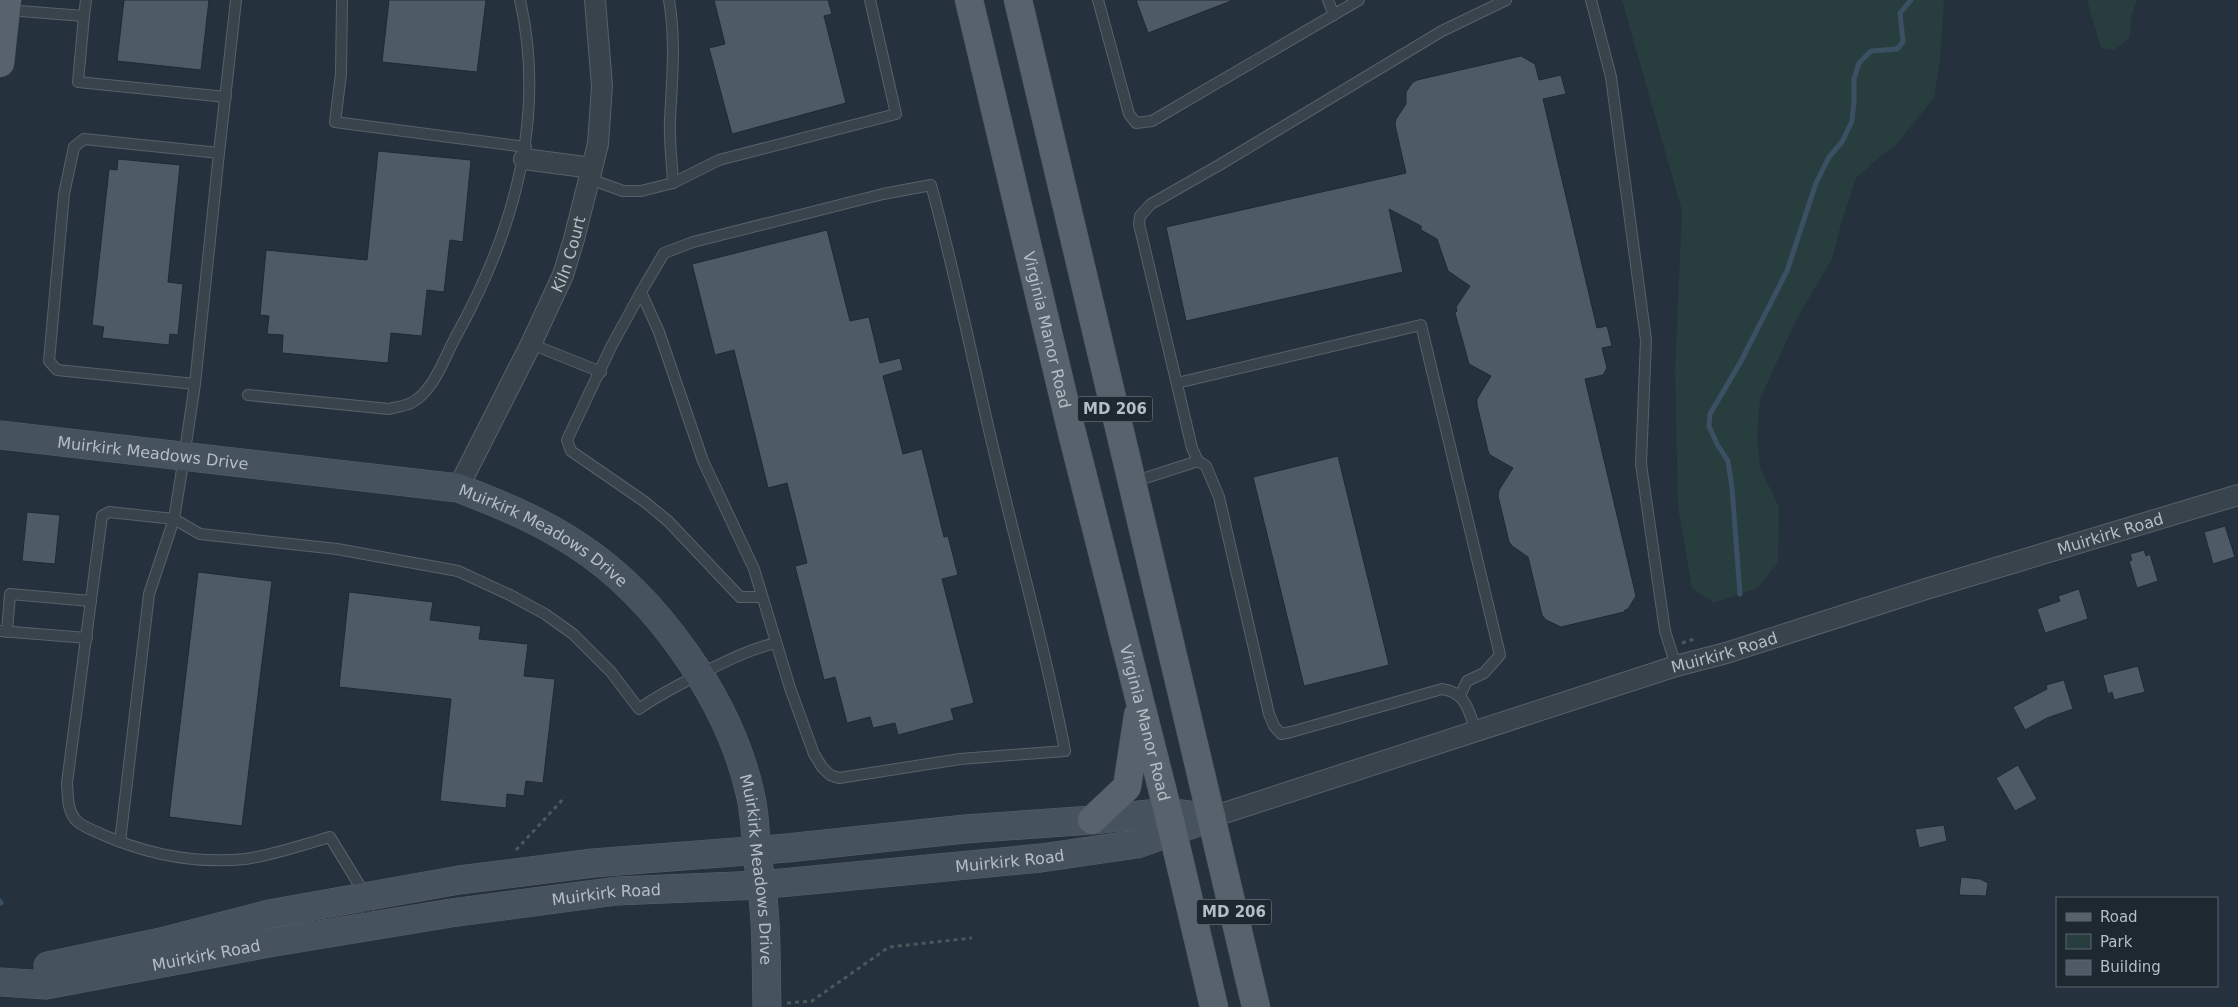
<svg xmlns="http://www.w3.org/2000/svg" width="2238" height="1007" viewBox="0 0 2238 1007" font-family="'DejaVu Sans',sans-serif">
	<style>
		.green { fill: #283e3e }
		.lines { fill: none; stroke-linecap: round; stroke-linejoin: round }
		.stream { stroke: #3c5064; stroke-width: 5 }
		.building { fill: #4e5b67; stroke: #202a33 }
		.lane-casing { stroke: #57616a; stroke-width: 12 }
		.street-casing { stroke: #57616a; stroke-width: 22 }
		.secondary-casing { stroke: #57616a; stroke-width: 29 }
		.primary-casing { stroke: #424c55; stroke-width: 29 }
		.path { stroke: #475b5c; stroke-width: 3; stroke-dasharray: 4 4; stroke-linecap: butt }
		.lane { stroke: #39434c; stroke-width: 10 }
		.street { stroke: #39434c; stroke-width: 20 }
		.secondary { stroke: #47525f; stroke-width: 28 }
		.primary { stroke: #57626c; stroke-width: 28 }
		.labels { text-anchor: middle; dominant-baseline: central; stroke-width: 4.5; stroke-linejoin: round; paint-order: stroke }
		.shield { fill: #1e2831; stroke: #88919a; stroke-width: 1 }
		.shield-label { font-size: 15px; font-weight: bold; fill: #b5bec7 }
		.street-label { font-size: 16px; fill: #b5bec7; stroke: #1e2831 }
	</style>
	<rect width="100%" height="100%" fill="#25313c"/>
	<g class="green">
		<path d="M1622,0h322l-4,60 -6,38 -39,48 -12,8 -27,24 -15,46 -9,35 -36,61 -36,79 -3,37 3,32 19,39 -1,56 -21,25 -43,15 -22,-15 -14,-81 -3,-137 7,-159z"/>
		<path d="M2087,0h50l-5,14 -3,24 -15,12 -13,-2z"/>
	</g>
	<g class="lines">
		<g class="stream">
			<path d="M1740,594l-8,-106 -4,-27 -11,-17 -8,-18 1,-12 30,-51 47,-92 29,-88 13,-26 13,-15 10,-21 2,-21v-21l5,-16 12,-12 26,-2 6,-7 -3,-29 11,-13"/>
			<path d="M0,901l1,2"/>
		</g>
	</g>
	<g class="building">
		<path d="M124,0h85l-8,70 -84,-9z"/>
		<path d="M389,0h97l-9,72 -95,-10z"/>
		<path d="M714,0h114l4,14 -8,2 22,87 -114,31 -23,-86 16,-4z"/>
		<path d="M1136,0h95v1l-83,32z"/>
		<path d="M1521,56l14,8 4,16 22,-5 5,19 -23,5 54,229 10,-2 5,20 -10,2 5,20 -4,7 -18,4 51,217 -8,13 -3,1 -1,2 -63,15 -15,-7 -4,-5 -14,-58 -16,-11 -3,-4 -11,-46 1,-6 14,-22 -23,-13 -2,-4 -11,-46v-6l14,-23 -22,-12 -14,-51 2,-2 -1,-4 14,-21 -22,-15 -11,-32 -16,-9v-4l-32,-17 14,63 -217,49 -20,-94 240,-54 -11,-48 1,-6 10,-15v-12l6,-9 5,-3z"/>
		<path d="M378,151l93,9 -8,82 -13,-2 -6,52 -17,-2 -5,46 -31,-3 -3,30 -106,-10 1,-18 -16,-1 2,-18 -9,-1 6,-65 101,10z"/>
		<path d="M118,159l62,6 -12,117 15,2 -5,51 -8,-1 -1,11 -67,-7 2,-11 -12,-2 17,-156 8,1z"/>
		<path d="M827,230l23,91 19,-4 11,46 20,-5 3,12 -20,6 20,78 19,-5 22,88 4,-1 10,39 -16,4 32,124 -23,6 3,11 -56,15 -3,-12 -22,5 -3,-11 -23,6 -12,-46 -11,3 -29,-114 12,-3 -20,-80 -19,5 -34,-138 -19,5 -23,-91z"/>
		<path d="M1338,456l51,209 -85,21 -51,-209z"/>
		<path d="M27,512l33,3 -5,49 -33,-3z"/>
		<path d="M2225,526l10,31 -22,7 -9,-32z"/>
		<path d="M2144,550l2,6 4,-2 8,27 -21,7 -8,-27 3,-1 -2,-6z"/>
		<path d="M198,572l74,9 -30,245 -73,-9z"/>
		<path d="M2079,589l9,30 -43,14 -8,-24 23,-8 -2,-5z"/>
		<path d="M349,592l84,10 -3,18 51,6 -2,13 49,5 -4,32 31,3 -12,104 -17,-2 -2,15 -17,-2 -1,14 -66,-7 11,-102 -112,-12z"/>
		<path d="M2138,666l7,26 -31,8 -2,-8 -4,2 -5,-19z"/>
		<path d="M2064,680l9,29 -26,9 -22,12 -12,-23 34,-18 -1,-4z"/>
		<path d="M2018,765l19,34 -22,12 -19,-33z"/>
		<path d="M1944,825l3,16 -28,7 -4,-19z"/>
		<path d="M1961,877l19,2 8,4 -2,13 -27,-1z"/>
	</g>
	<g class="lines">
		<defs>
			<g id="lane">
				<path d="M342,0l-1,74 -6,48 191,25"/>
				<path d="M669,0c7,41 3,79 1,120 -1,21 2,42 3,63"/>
				<path d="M1098,0l31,114 7,9 16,-2 207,-121"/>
				<path d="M1328,0l6,15"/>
				<path d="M1591,0l20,77 35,263 -5,124 24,167 11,35"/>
				<path d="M7,10l77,6 2,-16"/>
				<path d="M84,16l-6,66 148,15"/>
				<path d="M219,153l17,-153"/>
				<path d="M590,179l33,12h18l32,-8 46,-23 177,-46 -26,-114"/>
				<path d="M931,185c26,94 44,189 67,283 22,94 49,187 67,283l-105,8 -121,19 -9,-3 -8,-8 -8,-13 -24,-66 -36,-119 -51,-108 -44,-129 -18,-40 23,-39 29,-11 190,-48z"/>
				<path d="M641,292l-30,55 -44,93 4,11 74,51 23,19 72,76h21"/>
				<path d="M531,344l70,28"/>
				<path d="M1177,383l244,-58 79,330 -16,18 -17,8 -7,15"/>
				<path d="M248,395l141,14c7,-2 16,-3 22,-6 22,-11 33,-44 44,-65 58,-104 92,-219 65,-338"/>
				<path d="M1133,482l65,-21"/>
				<path d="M0,631l87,7"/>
				<path d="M7,632l3,-38 81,7"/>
				<path d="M1476,732c-7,-21 -10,-40 -34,-43l-151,43 -10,2 -7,-8 -5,-12 -50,-217 -13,-31 -8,-5 -6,-13 -53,-224 1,-8 11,-12 70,-40 221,-133 64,-31"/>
				<path d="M120,842l29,-248 25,-75 10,-62 11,-73 24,-231 -135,-14 -10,8 -10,47 -15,167 8,9 138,14"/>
				<path d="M369,925l-3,-29 -36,-59c-28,8 -56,18 -85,22 -50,5 -99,-5 -144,-25 -8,-4 -21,-8 -26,-15 -8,-10 -7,-24 -8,-36l35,-267 7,-4 65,7 26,15 137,15 121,22 52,24 35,19 28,20 38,38 28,37c19,-14 40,-24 61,-35 27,-13 47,-24 76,-31"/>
			</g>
			<g id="street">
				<path d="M524,159l68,9"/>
				<path id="s1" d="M458,488l73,-144 32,-69 11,-36 24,-95 4,-58 -7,-86"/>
				<path id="s2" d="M1212,817l464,-151 50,-13 200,-64 312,-94"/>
			</g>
			<g id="secondary">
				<path id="s3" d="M0,435l458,53c42,16 81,32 119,57 80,52 152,155 173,248 5,19 5,40 7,60 2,19 6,37 7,56 3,32 2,65 3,98"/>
				<path d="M48,966l113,-24 108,-28 190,-34 134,-17 194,-15 178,-19 127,-9 76,-8 22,3"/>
				<path id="s4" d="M0,982l46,3 223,-42 182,-30 166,-22 143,-6 281,-27 96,-14 75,-27"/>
			</g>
			<g id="primary">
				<path id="s5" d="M969,0l102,429 97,383 46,195"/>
				<path d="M1018,0l238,1007"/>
				<path d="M0,63l7,-63"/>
				<path d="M1092,820l35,-33 11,-72"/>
			</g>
		</defs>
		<use href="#lane" class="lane-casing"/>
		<use href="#street" class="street-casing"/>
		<use href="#secondary" class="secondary-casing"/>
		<use href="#primary" class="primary-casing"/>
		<g class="path">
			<path d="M1682,643l15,-5"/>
			<path d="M516,850l49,-53"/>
			<path d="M787,1003l25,-2 77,-54 83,-9"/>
		</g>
		<use href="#lane" class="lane"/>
		<use href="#street" class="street"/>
		<use href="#secondary" class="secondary"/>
		<use href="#primary" class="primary"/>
	</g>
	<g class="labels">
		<g class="shield">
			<rect x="1077.5" y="396.5" width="75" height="25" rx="4"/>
			<rect x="1196.5" y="899.5" width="75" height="25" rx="4"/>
		</g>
		<g class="shield-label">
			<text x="1115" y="409">MD 206</text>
			<text x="1234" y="912">MD 206</text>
		</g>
		<g class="street-label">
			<text stroke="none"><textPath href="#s1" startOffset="259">Kiln Court</textPath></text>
			<text stroke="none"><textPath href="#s5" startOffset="339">Virginia Manor Road</textPath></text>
			<text stroke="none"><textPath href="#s3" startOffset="154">Muirkirk Meadows Drive</textPath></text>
			<text stroke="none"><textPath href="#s2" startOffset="942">Muirkirk Road</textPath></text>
			<text stroke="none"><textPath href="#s3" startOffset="559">Muirkirk Meadows Drive</textPath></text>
			<text stroke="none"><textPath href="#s2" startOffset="538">Muirkirk Road</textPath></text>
			<text stroke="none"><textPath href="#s5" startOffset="744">Virginia Manor Road</textPath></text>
			<text stroke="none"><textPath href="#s4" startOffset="1019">Muirkirk Road</textPath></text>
			<text stroke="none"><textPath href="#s3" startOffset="979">Muirkirk Meadows Drive</textPath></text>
			<text stroke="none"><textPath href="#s4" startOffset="614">Muirkirk Road</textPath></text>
			<text stroke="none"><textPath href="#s4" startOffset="209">Muirkirk Road</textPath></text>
		</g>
	</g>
	<rect x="2056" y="897" width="162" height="90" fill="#1e2831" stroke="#5a646d"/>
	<rect x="2066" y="913" width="25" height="8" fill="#57626c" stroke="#5a646d"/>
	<text x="2100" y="922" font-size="15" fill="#b5bec7">Road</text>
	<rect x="2066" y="934" width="25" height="15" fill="#283e3e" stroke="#5a646d"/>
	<text x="2100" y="947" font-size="15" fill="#b5bec7">Park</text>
	<rect x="2066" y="960" width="25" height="15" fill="#4e5b67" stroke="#5a646d"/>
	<text x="2100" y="972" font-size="15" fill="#b5bec7">Building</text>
</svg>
